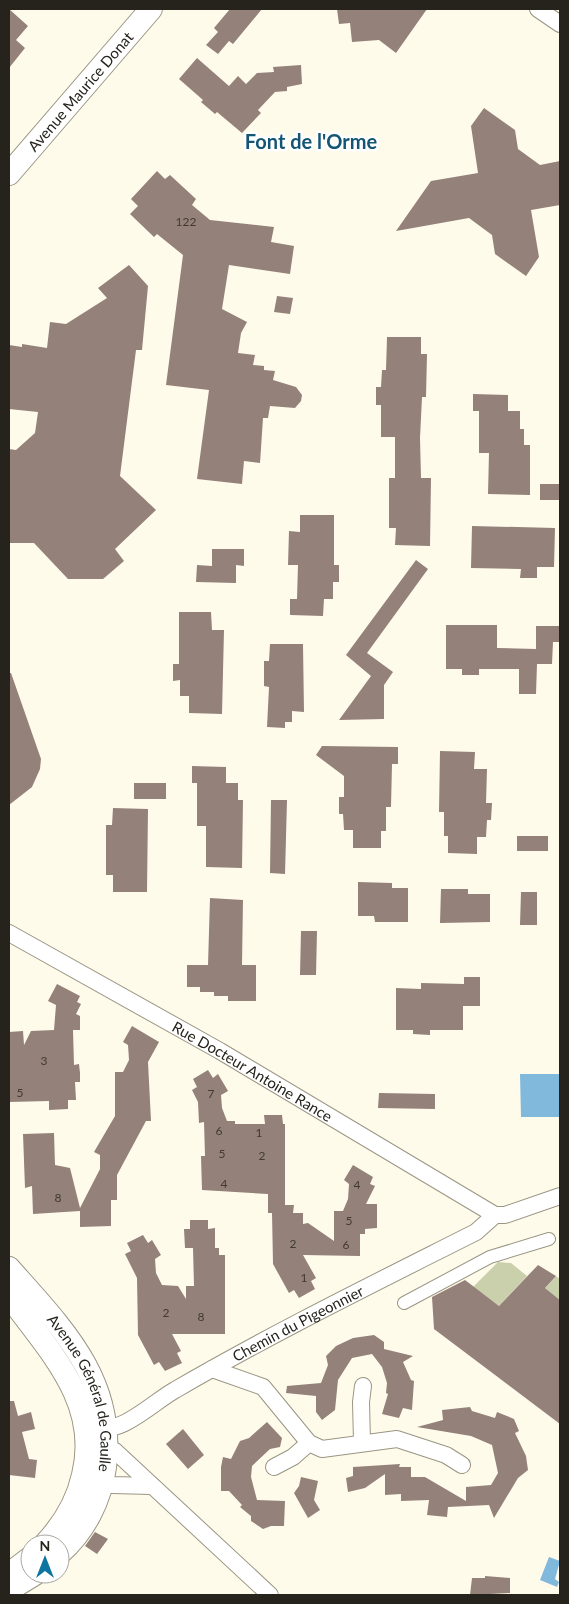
<svg xmlns="http://www.w3.org/2000/svg" width="569" height="1604" viewBox="0 0 569 1604" font-family="Lato,sans-serif">
	<style>
		.green { fill: #cbd0ac }
		.water { fill: #80b9dc }
		.building { fill: #948179 }
		.lines { fill: none; stroke-linecap: round; stroke-linejoin: round }
		.pedestrian-casing { stroke: #9a9583; stroke-width: 14 }
		.minor-casing { stroke: #9a9583; stroke-width: 18 }
		.secondary-casing { stroke: #9a9583; stroke-width: 24 }
		.pedestrian { stroke: #fff; stroke-width: 12 }
		.minor { stroke: #fff; stroke-width: 16 }
		.secondary { stroke: #fff; stroke-width: 22 }
		.labels { text-anchor: middle; dominant-baseline: central; stroke-width: 5; stroke-linejoin: round; paint-order: stroke }
		.number-label { font-size: 12px; fill: #413a33 }
		.street-label { font-size: 15px; fill: #25231c; stroke: #fff }
		.district-label { font-size: 20px; font-weight: bold; fill: #155574; stroke: #fff }
	</style>
	<rect width="100%" height="100%" fill="#fffbeb"/>
	<g class="green">
		<path d="M498,1262l13,1 16,13 -28,30 -26,-19z"/>
		<path d="M556,1276l4,3v21l-15,-12z"/>
	</g>
	<g class="water">
		<path d="M520,1074h40v43h-39z"/>
		<path d="M549,1557l11,4 -5,18 4,3 -2,5 -17,-7z"/>
	</g>
	<g class="building">
		<path d="M9,9l19,17 -12,14 9,8 -16,20z"/>
		<path d="M230,9h32l-29,35 -4,-3 -11,13 -12,-9 12,-13 -4,-4z"/>
		<path d="M337,9h90l-31,44 -17,-13 -27,2 -2,-19 -11,1z"/>
		<path d="M197,58l32,28 9,-10 8,8 11,-11 17,-1 -1,-5 28,-2 1,19 -15,3v4l-12,1 -17,18 3,3 -19,20 -25,-21 -2,2 -14,-12 2,-2 -24,-21z"/>
		<path d="M484,108l31,22 3,19 22,16 20,-4v44l-29,5 8,47 -13,19 -31,-22 -3,-19 -23,-17 -73,13 35,-50 47,-8 -7,-47z"/>
		<path d="M157,171l8,8 5,-4 26,24 -4,6 18,15 64,7 -3,15 23,4 -4,28 -61,-9 -7,44 25,13 -6,11 -3,20 17,2 -2,10 11,1v4l11,1 -2,9 23,7 6,8 -1,6 -6,7 -25,-2 -2,12h-5l-3,45 -16,-2 -2,23 -45,-5 12,-89 -43,-5 17,-130 -26,-21 -3,3 -24,-23 8,-8 -7,-7z"/>
		<path d="M129,265l19,21 -6,64h-6l-16,126 36,34 -41,39 9,12 -21,18h-35l-34,-36h-25v-94l7,1 19,-17 3,-21 -29,-3v-64l13,2v-3l25,4 3,-26 16,2 41,-26 -9,-10z"/>
		<path d="M277,296l16,2 -3,16 -16,-2z"/>
		<path d="M387,337h34v17h6l-1,43h-4l-2,41 1,40h10l-1,68 -35,-1 1,-17h-7v-50h6v-41h-14v-32h-5v-18h5l1,-17h4z"/>
		<path d="M473,394l35,1v16h12v18h4v16h6v50l-42,-1 1,-41h-10v-42h-6z"/>
		<rect x="540" y="484" width="20" height="16"/>
		<path d="M300,515h34v50h5v17h-6v17h-9l-1,17 -33,-1v-16h7l1,-34h-10l1,-34 11,1z"/>
		<path d="M472,526l83,2 -1,39h-17v11h-17l1,-9 -50,-1z"/>
		<path d="M212,549h32v17l-8,-1v18l-40,-1 1,-17 15,1z"/>
		<path d="M416,560l12,9 -61,84 26,19 -9,13v34l-45,1 32,-44 -25,-21z"/>
		<path d="M179,612h32l1,18h12l-2,84 -33,-1v-17h-9v-16l-7,1v-17h6z"/>
		<path d="M446,625h51v23l39,1v-23h24v16h-7l-1,22h-15l-1,30h-17v-25h-40v6h-17v-6h-16z"/>
		<path d="M270,644h33l1,68 -12,-1v11h-7v6l-18,-1 2,-40 -5,-1v-25h5z"/>
		<path d="M9,673h2l30,86 -1,10 -8,18 -23,18z"/>
		<path d="M322,746l76,1v17h-6l-1,43h-5v24h-5v17h-28v-18h-9l-1,-16h-4v-17h5v-21l-28,-21z"/>
		<path d="M440,751l35,1 -1,17h13l-1,34h6l-1,17h-4l-1,17h-9v17l-29,-1v-17h-4v-24h-5z"/>
		<path d="M192,766l34,1v16h12v17h5l-1,68 -36,-1v-41h-9v-43h-5z"/>
		<rect x="134" y="783" width="32" height="16"/>
		<path d="M271,800h16l-2,74 -15,-1z"/>
		<path d="M113,808l35,1 -1,83h-34v-17h-7v-50h6z"/>
		<rect x="517" y="836" width="31" height="15"/>
		<path d="M358,882l34,1v5h16v34h-33l-1,-6h-16z"/>
		<path d="M441,889h27v5h22v28l-50,1z"/>
		<path d="M521,892h16v33h-17z"/>
		<path d="M210,898l33,2 -1,65h14v36h-28v-5h-14v-4h-14v-5h-13v-22h21z"/>
		<path d="M301,931h16l-1,44h-16z"/>
		<path d="M464,977h16v29h-17v24h-33v5l-17,-1v-4h-17v-42l25,1v-6l43,1z"/>
		<path d="M57,984l23,12 -3,6 4,2 -5,10 4,2v14h-7l1,35 5,-1 1,9v9h-5l1,18h-8v9l-19,1v-9l-40,1v-70l14,-1 1,14 7,-14 23,-1 2,-25 -8,-4z"/>
		<path d="M132,1026l27,16 -11,20 3,59h-5l-29,54v25h-6v26l-31,1v-16l-47,3 -1,-28 -7,2 -2,-54 31,-1 1,32 15,3 10,40 20,-39v-14l-6,-3 21,-36v-44h8l6,-12 -1,-15 -5,-3z"/>
		<path d="M208,1070l5,8 5,-4 10,17 -7,4 1,13 5,13h8v3h30l-1,-9h18l1,9h2v81h9l-1,8h10v11l5,-1 26,18v-30h9l5,-12 1,-15 -5,-4 9,-15 20,12 -3,7 5,2 -9,18h11v24l-12,1v5h-5v22l-57,-1 13,23 -5,3 4,8 -16,9 -5,-8 -5,3 -16,-29 -1,-51h-4v-19l-66,-4 -1,-34h4l-1,-34 -5,1 -1,-21 -6,-12 5,-3 -4,-8z"/>
		<path d="M379,1093l56,1v15l-57,-1z"/>
		<path d="M190,1220h18v9l7,-1v20h4v7h6v79h-53l9,17 -4,2 5,10 -17,8 -6,-9 -5,3 -16,-30 -1,-57 -12,-24 6,-3 -4,-8 16,-8 5,8 4,-3 9,15 -6,4 1,14 6,12 16,1 8,13v-13h8l-1,-38h-8l-1,-19h6z"/>
		<path d="M538,1265l18,11 -11,12 15,12v124l-126,-95 -2,-32 33,-17 34,26z"/>
		<path d="M374,1335l10,7v7l29,7 -10,6 8,18 3,1 -2,29 -9,-2 -4,10 -17,-4 6,-20 -2,-1 1,-10 -5,-16 -10,-13 -20,4 -14,22 -3,30 -13,10 -6,-8v-16l-30,-3 1,-7 34,-3 7,-18 -2,-9 10,-10 17,-8z"/>
		<path d="M9,1401h5l4,15 13,-4 4,17 -13,3 7,27 8,1 -2,18 -26,-3z"/>
		<path d="M470,1407l2,4 23,7 2,-6 17,7 5,12 -4,2 11,23 2,14 -10,8 -24,40 -5,-13 -41,2 -1,10 -20,-2 2,-15 -28,1v-7l-16,1v-21l-20,14 -17,4 -2,-14 7,-2v-9l47,-3 -1,3h12v10h14l41,24v-14l25,-2 7,-12 -6,-28 -21,-9 -54,-9 26,-7 -1,-10z"/>
		<path d="M267,1422l15,16 -2,9 -10,2 -18,17 -1,11 6,23 28,1 -1,25h-13l-8,3 -12,-8v-5l-11,-9 2,-2 -13,-14h-8v-24l2,-10 8,2 9,-18 9,-3z"/>
		<path d="M183,1429l21,26 -16,14 -22,-25z"/>
		<path d="M301,1477l17,4 -4,19 6,10 -12,8 -14,-25 5,-7z"/>
		<path d="M95,1532l13,7 -11,15 -12,-8z"/>
		<path d="M485,1576l25,2v15l-40,2 2,-17h13z"/>
	</g>
	<g class="lines">
		<defs>
			<path id="pedestrian" d="M404,1303l86,-46 59,-18"/>
			<g id="minor">
				<path d="M538,9l22,15"/>
				<path id="s1" d="M9,933l211,118 275,164"/>
				<path d="M212,1369l51,18 46,56 13,6 75,-10 49,16 16,10"/>
				<path id="s2" d="M96,1425c21,14 60,-25 79,-35 98,-57 200,-107 301,-158l19,-17h10l55,-19"/>
				<path d="M362,1442l-1,-40 2,-16"/>
				<path d="M98,1445l17,6 155,144"/>
				<path d="M274,1467l19,-10 16,-14"/>
				<path d="M94,1477l18,8 40,1"/>
			</g>
			<g id="secondary">
				<path id="s3" d="M9,174l142,-165"/>
				<path id="s4" d="M9,1268c53,60 107,112 96,199 -4,32 -20,64 -45,86"/>
				<path d="M9,1296c40,55 92,106 74,179 -6,27 -19,49 -38,69"/>
				<path d="M9,1574l21,-16"/>
				<path d="M9,1590l26,-16"/>
			</g>
		</defs>
		<use href="#pedestrian" class="pedestrian-casing"/>
		<use href="#minor" class="minor-casing"/>
		<use href="#secondary" class="secondary-casing"/>
		<use href="#pedestrian" class="pedestrian"/>
		<use href="#minor" class="minor"/>
		<use href="#secondary" class="secondary"/>
	</g>
	<g class="labels">
		<g class="number-label">
			<text x="186" y="221">122</text>
			<text x="44" y="1060">3</text>
			<text x="20" y="1092">5</text>
			<text x="211" y="1093">7</text>
			<text x="219" y="1130">6</text>
			<text x="259" y="1132">1</text>
			<text x="222" y="1153">5</text>
			<text x="262" y="1155">2</text>
			<text x="224" y="1183">4</text>
			<text x="357" y="1184">4</text>
			<text x="58" y="1197">8</text>
			<text x="349" y="1220">5</text>
			<text x="293" y="1243">2</text>
			<text x="346" y="1244">6</text>
			<text x="304" y="1277">1</text>
			<text x="166" y="1312">2</text>
			<text x="201" y="1316">8</text>
		</g>
		<g class="street-label">
			<text stroke="none"><textPath href="#s3" startOffset="109">Avenue Maurice Donat</textPath></text>
			<text stroke="none"><textPath href="#s1" startOffset="280">Rue Docteur Antoine Rance</textPath></text>
			<text stroke="none"><textPath href="#s2" startOffset="230">Chemin du Pigeonnier</textPath></text>
			<text stroke="none"><textPath href="#s4" startOffset="149">Avenue Général de Gaulle</textPath></text>
		</g>
		<g class="district-label">
			<text x="311" y="141">Font de l'Orme</text>
		</g>
	</g>
	<rect width="569" height="1604" fill="none" stroke="#25231c" stroke-width="20"/>
	<g transform="translate(45 1559)"><circle r="24" fill="#ffffff" stroke="#a8a7a4"/>
	<path d="M0-4L9 19L0 12L-9 19Z" fill="#0e75a1"/>
	<text y="-8" font-size="14" font-weight="bold" text-anchor="middle" fill="#25231c">N</text>
	</g>
</svg>
